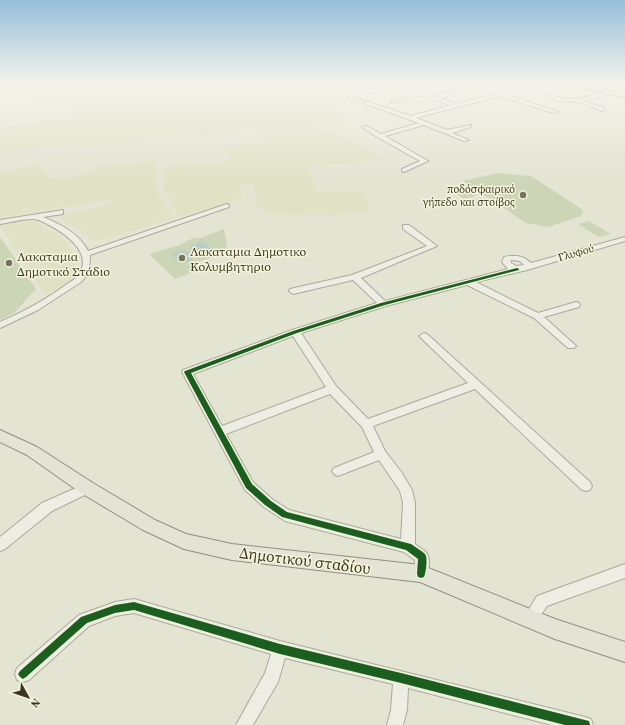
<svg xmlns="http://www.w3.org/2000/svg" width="625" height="725" viewBox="0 0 625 725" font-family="'Source Serif 4',serif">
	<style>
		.farmland { fill: #dfe2c5 }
		.green { fill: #ccd6b6 }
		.water { fill: #bcccc6 }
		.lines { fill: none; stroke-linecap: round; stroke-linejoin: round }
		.minor-casing { stroke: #aaa99b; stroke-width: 2 }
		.major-casing { stroke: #908f82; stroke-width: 2 }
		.minor { fill: #edede3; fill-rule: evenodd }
		.major { fill: #e4e4d6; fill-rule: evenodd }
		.cycleway-casing { stroke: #f3f4da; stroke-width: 2 }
		.cycleway { fill: #1b5e20; fill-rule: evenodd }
		.poi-dot { fill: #767260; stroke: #f3f4da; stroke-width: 1.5 }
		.labels { text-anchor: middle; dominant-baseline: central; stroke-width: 3; stroke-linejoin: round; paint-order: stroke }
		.far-poi-label { font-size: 11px; fill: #3a3522; stroke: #f3f4da; text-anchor: end }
		.far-street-label { font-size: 11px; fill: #3a3522; stroke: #f3f4da }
		.poi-label { font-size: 13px; fill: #3a3522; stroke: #f3f4da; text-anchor: start }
		.near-street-label { font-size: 16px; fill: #3a3522; stroke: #f3f4da }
	</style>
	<rect width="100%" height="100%" fill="#e4e4d3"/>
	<g class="farmland">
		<path d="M30,82h39l7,11 53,-4 -4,-7h255l9,2 -43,11 -1,2 3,3 -19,6 26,11 -17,6h-22l1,4 43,18 17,11 9,2 -36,6 -44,2 11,26h45l9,18 -4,3 -45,2 -54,-1 -11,-8 -4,-22 -12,1v14l-61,18 -16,-26 1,-25 41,-3 -1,3 25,-6 -5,-14 39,-3 -2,-15 -77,9h-27l-35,6 -49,4 -3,-3 -71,8v-25l73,-10 -2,-7 -3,-3 -25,4 -14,-15 15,-3z"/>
		<path d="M155,161l2,33 17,25 -79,22 -37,-25 55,-12 -3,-4 -110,17v-46l40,-6 12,15 41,-7 6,-8z"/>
		<path d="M31,219l37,22 9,22 -3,15 -22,14 -7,3 -45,-70 16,-5z"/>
	</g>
	<g class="green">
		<path d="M498,173l33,3 52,34 -2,6 -33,11 -22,-4 -63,-42z"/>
		<path d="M461,185l15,11 -12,3 -15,-11z"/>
		<path d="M589,221l22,13 -12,3 -21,-13z"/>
		<path d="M224,229l4,23 -32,11 -2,9 -19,7 -26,-25 31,-9 15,-8 3,2z"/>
		<path d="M0,237l36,52 -22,24 -14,7z"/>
	</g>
	<g class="water">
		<path d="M203,241l13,11 -14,6 -13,-12z"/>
		<path d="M184,249l9,8 -2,5h-12l-8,-8z"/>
	</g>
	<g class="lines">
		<defs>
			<g id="minor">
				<path d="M398,82c11,0 25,11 38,15l20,-7v2l-15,7 16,5 60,-16 -30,-6c12,0 24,5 36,5 8,0 16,-5 25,-5l-43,12 53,18 -5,1 -53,-17 -84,22 31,12 24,-5v2l-19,6 17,7 -5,1 -40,-16 -39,11 43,25 -24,11 -2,-1v-2l18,-8 -43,-24 -15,-10 5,-1 14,8 38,-11 -72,-26 9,-5zM403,84l13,9 -25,8v2l28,-8 32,10 -40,11 -58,-19z"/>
				<path d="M595,82h6l-15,6 -4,-1z"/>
				<path d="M610,91l2,2 -28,8 20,7v2l-2,1c-8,-3 -16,-7 -24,-9 -11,-1 -21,1 -30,-6l2,-1c26,8 35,2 60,-4z"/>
				<path d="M227,204l2,1v2l-139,48c0,10 -1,19 -9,27l-43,28 -38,18v-6c23,-10 47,-23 67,-38 3,-2 7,-4 10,-7 19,-23 -12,-44 -30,-53 -4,-2 -9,-5 -14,-5 -10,0 -22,3 -33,5v-4l63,-10v4l-20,3c17,7 37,17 45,34z"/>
				<path d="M403,225h6l28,21 -76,32 24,23 123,-32 -6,-7 2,-5c11,-2 19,-2 27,6l94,-26v4l-98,29 -51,12 62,31 38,-11 3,1 1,2 -1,2 -35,10 30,27 2,2 -2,2h-6l-34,-30 -67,-33 -81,21 -85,27 35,53 32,33 100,-36 -49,-47 5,-3 3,1 163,148 2,4 -2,4 -4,1 -4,-1 -107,-101 -102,37 12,25 17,22 10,17 3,13v41c3,3 8,5 11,8 5,6 3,20 0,27l-5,2 -5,-2 -2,-5 1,-14 -11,-8 -119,-31 -21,-14 -19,-17 -63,-118 1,-2 109,-40 85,-27 -24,-23 -60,14 -4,-3 1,-2 62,-14 75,-29 -24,-17zM511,260l9,1 4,4 -8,1 -5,-3zM293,336l33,51 -104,39 -29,-52zM330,394l32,33 12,25 -40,16 -2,3 2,3 4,2 41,-16 21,31 3,12 -2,36 -112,-29 -17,-11 -19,-17 -27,-48z"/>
				<path d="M87,483l4,1 2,4 -2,4 -39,19 -47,38 -5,2v-14l42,-34z"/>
				<path d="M625,564v14l-78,28 -12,18 -5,2 -5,-2 -2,-5 14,-23z"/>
				<path d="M134,599l146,42 305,76 6,2 2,6h-41l-144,-37 -1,22 -4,15h-16l4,-15 2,-26 -108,-26 -7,24 -25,43h-17l29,-52 6,-19 -137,-41 -19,3 -26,10 -60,54 -6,2 -6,-2 -2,-6 2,-6 62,-53 36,-13z"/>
			</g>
			<g id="major">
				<path d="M553,82h12l60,11v4z"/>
				<path d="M0,430l37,17 56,36 62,37 31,14 46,10 189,21 134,54 70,23v20l-70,-23 -135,-57 -188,-22 -48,-11 -41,-19 -62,-37 -54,-38 -27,-13z"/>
			</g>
		</defs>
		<use href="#minor" class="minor-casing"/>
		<use href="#major" class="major-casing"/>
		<use href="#minor" class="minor"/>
		<use href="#major" class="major"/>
		<defs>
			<g id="cycleway">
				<path d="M517,268l2,1v1l-134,35 -88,28 -106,40 61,111 19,17 16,11 124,32c4,3 10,6 14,10 3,3 1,19 -1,23l-3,1 -3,-1 -1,-3 1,-15 -12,-9 -124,-33 -17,-12 -19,-17 -62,-116 1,-1 108,-40 88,-28z"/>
				<path d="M134,602l146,42 121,29 184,47 4,1 1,4h-25l-164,-42 -121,-29 -146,-44 -19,3 -28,10 -61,54 -3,2 -3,-2 -2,-3 2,-3 61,-54 34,-12z"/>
			</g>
		</defs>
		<use href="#cycleway" class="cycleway-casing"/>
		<use href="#cycleway" class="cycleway"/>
	</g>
	<linearGradient id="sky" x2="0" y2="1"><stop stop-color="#96beda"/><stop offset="0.45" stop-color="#f3f3eb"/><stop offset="1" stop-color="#f3f3eb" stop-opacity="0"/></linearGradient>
	<rect width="625" height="183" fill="url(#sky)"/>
	<g class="poi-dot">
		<circle cx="523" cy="195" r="4"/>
		<circle cx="182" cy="258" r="4"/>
		<circle cx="9" cy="263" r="4"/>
	</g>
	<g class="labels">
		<g class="far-poi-label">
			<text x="515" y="189">ποδόσφαιρικό<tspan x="515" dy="13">γήπεδο και στοίβος</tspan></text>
		</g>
		<g class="far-street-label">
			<text transform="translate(576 253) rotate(-16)">Γλυφού</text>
		</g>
		<g class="poi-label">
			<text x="190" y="251">Λακαταμια Δημοτικο<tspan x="190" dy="15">Κολυμβητηριο</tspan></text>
			<text x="17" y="256">Λακαταμια<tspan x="17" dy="15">Δημοτικό Στάδιο</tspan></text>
		</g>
		<g class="near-street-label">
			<text transform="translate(305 560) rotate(7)">Δημοτικού σταδίου</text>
		</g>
	</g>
	<g transform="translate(28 697) rotate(130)" stroke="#f3f4da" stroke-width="3" paint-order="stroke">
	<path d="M0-3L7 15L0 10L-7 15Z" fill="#3a3522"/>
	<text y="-6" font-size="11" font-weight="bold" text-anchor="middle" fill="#3a3522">N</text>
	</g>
</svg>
